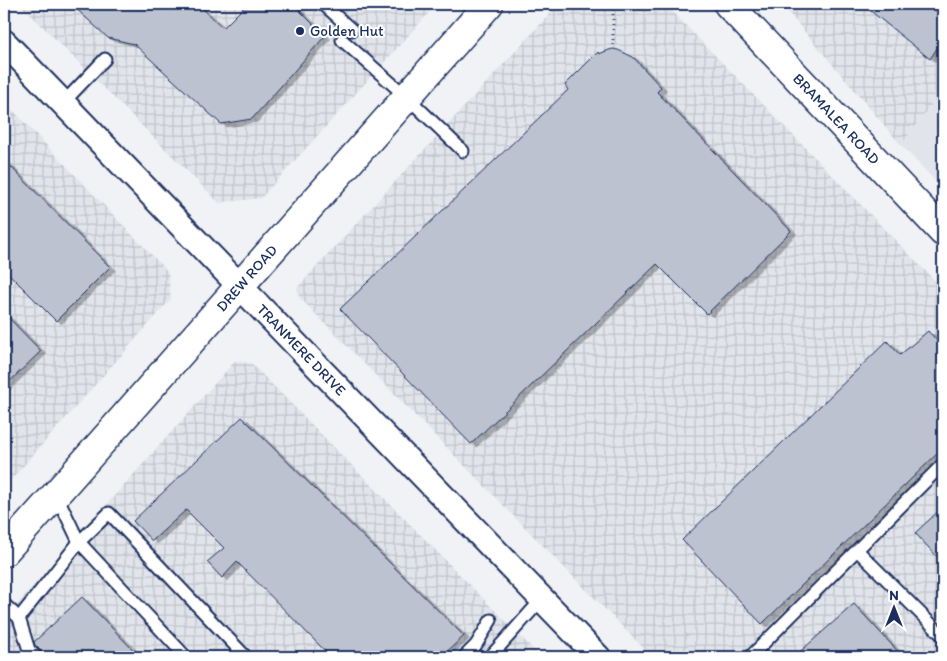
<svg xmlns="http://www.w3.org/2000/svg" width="947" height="661" viewBox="0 0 947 661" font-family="Itim,sans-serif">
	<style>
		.built { fill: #e1e4ea }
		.industrial { fill: url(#industrial-grid) }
		.building { fill: #bcc2d0; stroke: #1b2f5e; filter: url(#shadow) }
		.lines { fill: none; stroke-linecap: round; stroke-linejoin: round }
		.lane-casing { stroke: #1b2f5e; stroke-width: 15 }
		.street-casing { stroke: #1b2f5e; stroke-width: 28 }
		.secondary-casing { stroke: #1b2f5e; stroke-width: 31 }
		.path { stroke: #1b2f5e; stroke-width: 3; stroke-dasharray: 1 4; stroke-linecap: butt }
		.lane { stroke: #fff; stroke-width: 11 }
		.street { stroke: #fff; stroke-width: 24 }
		.secondary { stroke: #fff; stroke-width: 28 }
		.poi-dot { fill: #1b2f5e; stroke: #fff; stroke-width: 2 }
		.labels { text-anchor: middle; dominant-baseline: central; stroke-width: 4; stroke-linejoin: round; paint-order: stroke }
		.poi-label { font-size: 15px; fill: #1b2f5e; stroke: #fff; text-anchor: start }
		.street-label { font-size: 15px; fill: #1b2f5e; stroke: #fff }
	</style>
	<defs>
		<pattern id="industrial-grid" width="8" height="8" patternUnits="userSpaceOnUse" patternTransform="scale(1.25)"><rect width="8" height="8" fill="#e1e4ea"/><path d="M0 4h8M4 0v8" fill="none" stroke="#c0c4cb"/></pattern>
		<filter id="shadow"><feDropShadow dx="5.5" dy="3" stdDeviation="0" flood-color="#0004"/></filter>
	</defs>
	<rect width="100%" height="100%" fill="#f1f2f5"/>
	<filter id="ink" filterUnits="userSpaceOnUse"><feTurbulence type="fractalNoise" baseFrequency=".02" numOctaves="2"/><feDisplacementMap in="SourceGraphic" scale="10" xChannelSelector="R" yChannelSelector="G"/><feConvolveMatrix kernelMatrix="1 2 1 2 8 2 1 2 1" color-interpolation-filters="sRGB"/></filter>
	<g filter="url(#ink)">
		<path class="built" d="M943,90v99l-42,-44z"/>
		<g class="industrial">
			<path d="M20,4h417l-176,194 -42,5z"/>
			<path d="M559,4h106l278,285v368h-291l-353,-360 -2,-9z"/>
			<path d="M781,4h162v86l-42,55z"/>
			<path d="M4,101l164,171 3,27 -167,189z"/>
			<path d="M235,361l17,3 289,293h-537v-38z"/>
		</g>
		<g class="building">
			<path d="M71,4h127l25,24 24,-24h46l32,32 -73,83 -31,5 -87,-80 -26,-6z"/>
			<path d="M862,4h81v35l-13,20z"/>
			<path d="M613,49l5,1 15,7 28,30 -4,5 134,139 -84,83 -50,-50 -186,180 -131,-135 228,-219 -3,-5 33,-33 1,2 10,-4z"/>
			<path d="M4,160l106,107 -54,54 -52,-52z"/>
			<path d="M4,313l37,38 -37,36z"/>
			<path d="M928,331l15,16v101l-181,176 -80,-84 205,-199 13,14z"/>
			<path d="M242,417l222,219 -23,21h-110l-94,-95 -15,16 -15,-16 17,-14 -38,-38 -34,31 -19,-20z"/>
			<path d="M943,507v56l-28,-30z"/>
			<path d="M82,597l58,60h-93l-12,-12 -1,-3z"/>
			<path d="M854,604l49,53h-109z"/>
		</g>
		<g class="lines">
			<defs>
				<g id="lane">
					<path d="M323,4l29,26"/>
					<path d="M342,40l65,57 56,54"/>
					<path d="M63,103l42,-44"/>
					<path d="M56,494l23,48 30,-29 137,144"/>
					<path d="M857,550l86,86"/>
					<path d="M4,604l15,14 10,32 7,7"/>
					<path d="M19,618l60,-76 107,115"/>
					<path d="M464,657l12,-12 15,-25"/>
					<path d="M490,657l52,-58"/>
					<path d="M750,657l193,-193"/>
				</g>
				<g id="street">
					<path id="s1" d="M4,42l594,615"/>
				</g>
				<g id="secondary">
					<path id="s2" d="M728,4l215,228"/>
					<path id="s3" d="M4,552l52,-58 433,-490"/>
				</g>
			</defs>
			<use href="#lane" class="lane-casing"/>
			<use href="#street" class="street-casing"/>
			<use href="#secondary" class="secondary-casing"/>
			<path class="path" d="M613,4v45"/>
			<use href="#lane" class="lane"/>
			<use href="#street" class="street"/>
			<use href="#secondary" class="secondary"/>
		</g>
	</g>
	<circle class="poi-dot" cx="300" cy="31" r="5"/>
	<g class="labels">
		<g class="poi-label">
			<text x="310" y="31">Golden Hut</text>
		</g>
		<g class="street-label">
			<text stroke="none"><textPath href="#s2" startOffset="158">BRAMALEA ROAD</textPath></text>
			<text stroke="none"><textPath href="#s3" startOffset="366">DREW ROAD</textPath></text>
			<text stroke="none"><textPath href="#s1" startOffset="428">TRANMERE DRIVE</textPath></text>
		</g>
	</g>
	<rect width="947" height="661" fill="none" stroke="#fff" stroke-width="20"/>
	<rect x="10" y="10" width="927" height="641" fill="none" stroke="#1b2f5e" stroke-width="2" filter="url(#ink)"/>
	<g transform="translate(894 608)" stroke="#ffffff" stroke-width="4" paint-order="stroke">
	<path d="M0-4L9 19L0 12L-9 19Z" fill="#1b2f5e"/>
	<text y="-8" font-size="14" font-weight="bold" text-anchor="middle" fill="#1b2f5e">N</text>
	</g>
</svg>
